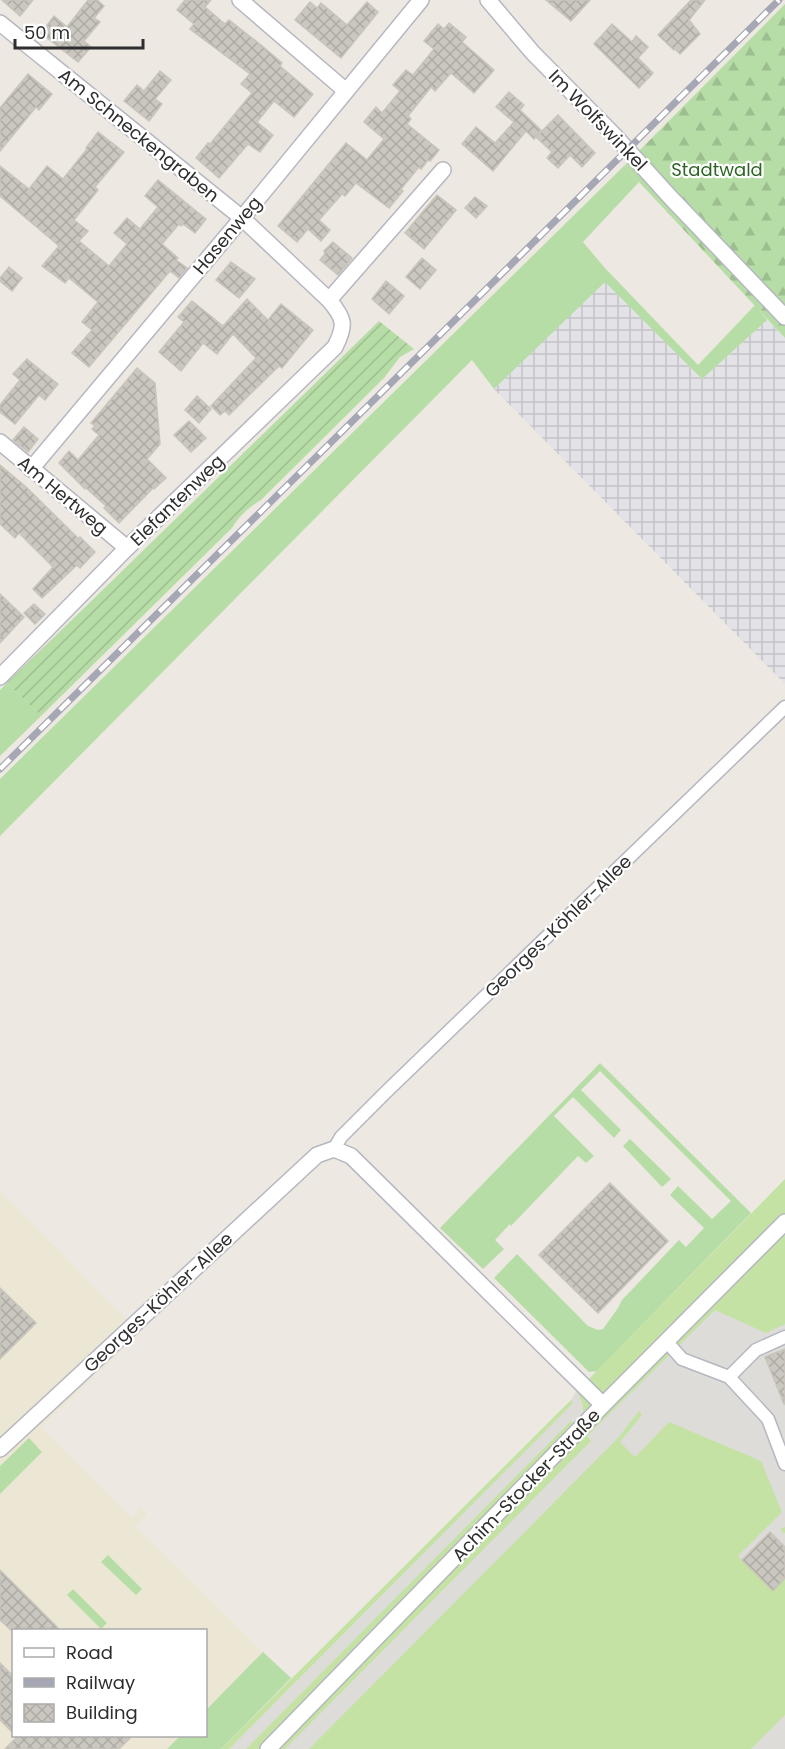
<svg xmlns="http://www.w3.org/2000/svg" width="785" height="1749" viewBox="0 0 785 1749" font-family="Poppins,sans-serif">
	<style>
		.industrial { fill: url(#industrial-grid) }
		.education { fill: #ece6d4 }
		.grass { fill: #b6dda6 }
		.forest { fill: url(#forest-firs) }
		.garden { fill: url(#garden-furrows) }
		.pitch { fill: #c4e2a3 }
		.plaza { fill: #dedcd9 }
		.building { fill: url(#building-cross-hatch); stroke: #c9c5bc; stroke-width: 1.5 }
		.lines { fill: none; stroke-linecap: round; stroke-linejoin: round }
		.pedestrian-casing { stroke: #b6b7c0; stroke-width: 15 }
		.minor-casing { stroke: #b6b7c0; stroke-width: 18 }
		.pedestrian { stroke: #fff; stroke-width: 12 }
		.minor { stroke: #fff; stroke-width: 15 }
		.rail-casing { stroke: #a5a7b5; stroke-width: 7 }
		.rail { stroke: #fff; stroke-width: 4.5; stroke-dasharray: 14; stroke-linecap: butt }
		.labels { text-anchor: middle; dominant-baseline: central; stroke-width: 4.5; stroke-linejoin: round; paint-order: stroke }
		.street-label { font-size: 18px; fill: #2e2e2e; stroke: #fff }
		.park-label { font-size: 18px; fill: #2e6425; stroke: #fff }
	</style>
	<defs>
		<pattern id="industrial-grid" width="8" height="8" patternUnits="userSpaceOnUse" patternTransform="scale(1.5)"><rect width="8" height="8" fill="#e3e2e7"/><path d="M0 4h8M4 0v8" fill="none" stroke="#c3c2c6"/></pattern>
		<pattern id="forest-firs" width="22" height="20" patternUnits="userSpaceOnUse" patternTransform="scale(1.5)"><rect width="22" height="20" fill="#b6dda6"/><path d="M5 1l3.5 6h-7zM16 11l3.5 6h-7z" fill="#9dbe8f"/></pattern>
		<pattern id="garden-furrows" width="10" height="10" patternUnits="userSpaceOnUse" patternTransform="scale(1.5)"><rect width="10" height="10" fill="#b6dda6"/><path d="M-1 1l2-2M0 10L10 0M9 11l2-2" fill="none" stroke="#9dbe8f"/></pattern>
		<pattern id="building-cross-hatch" width="8" height="8" patternUnits="userSpaceOnUse" patternTransform="scale(1.5)"><rect width="8" height="8" fill="#cac7c0"/><path d="M0 0l8 8M0 8l8-8" fill="none" stroke="#aeaba5"/></pattern>
	</defs>
	<rect width="100%" height="100%" fill="#ede9e2"/>
	<path class="industrial" d="M605,281l97,98 65,-59 18,18v346l-291,-295z"/>
	<path class="education" d="M0,1191l140,142 -99,94 91,91 9,-10 6,6 -12,12 128,126 -57,58v-80h-192v106h166l-13,13h-167z"/>
	<g class="grass">
		<path d="M624,166l15,16 -56,60 21,25 94,98 57,-60 12,15 -65,59 -97,-97 -111,107 -22,-29 -472,476v-57z"/>
		<path d="M7,683l34,33 -41,40v-66z"/>
		<path d="M600,1063l151,150 -154,158 -8,1 -95,-94 23,-24 71,72 10,4 5,-1 15,-21 4,-8 57,-60 7,7 18,-19 -34,-33 8,-9 34,33 19,-18 -131,-130 -19,19 40,40 -7,8 -41,-41 -19,19 40,40 -8,7 -8,-7 -67,70 -1,-2 -15,16 9,9 -21,20 -43,-41z"/>
		<path d="M630,1139l41,40 -9,8 -39,-41z"/>
		<path d="M29,1438l13,14 -42,42v-28z"/>
		<path d="M108,1555l34,34 -6,6 -35,-33z"/>
		<path d="M73,1589l34,34 -6,6 -34,-34z"/>
		<path d="M263,1652l28,26 -70,71h-54l13,-13h26v-26z"/>
	</g>
	<path class="forest" d="M785,4v334l-161,-172z"/>
	<path class="garden" d="M379,321l35,28 -14,8 -16,21 -123,122c-13,8 -21,15 -29,28l-191,188 -34,-33z"/>
	<path class="pitch" d="M785,1179v570h-564l350,-349 6,-9z"/>
	<g class="plaza">
		<path d="M715,1310l51,23 19,-9v25l-20,8 20,49v121l-4,2 2,4h2v14l-15,-15 -28,28 -4,-4 44,-44 -21,-51 -92,-39 -34,35 -15,-15 22,-27 -3,-4 -22,28 -308,310h-24l306,-308 -4,-5z"/>
		<path d="M577,1391l6,14v7l-1,4 -6,9 -5,-4 -325,328h-17l344,-346 -2,-3z"/>
		<path d="M785,1715v34h-34z"/>
	</g>
	<g class="building">
		<path d="M2,0h31l-13,16z"/>
		<path d="M88,0h9l7,6 -10,12 6,4 -16,19 7,6 -13,15 -37,-29 13,-17 13,11z"/>
		<path d="M185,0h26l-6,7 20,17 4,-4 32,25 21,18 -2,3 33,28 -19,23 -20,-16 -17,21 16,13 -13,17 -12,-8 -29,34 -23,-20 12,-15 2,1 42,-51 -11,-9 9,-10 -60,-45 4,-5 -17,-14z"/>
		<path d="M546,0h44l-19,21z"/>
		<path d="M691,0h14l-16,20 11,14 -20,20 -5,-5 -1,1 -16,-15z"/>
		<path d="M310,2l7,6 4,-5 26,22 20,-23 11,10 -37,46 -46,-38z"/>
		<path d="M449,23l17,14 -4,5 32,28 -20,23 -23,-20 -16,18 -4,-4 -23,29 3,3 -4,5 32,26 -9,11 -2,-1 -7,9 -2,-2 -18,22 2,2 -14,17 -33,-25 -11,13 -3,-2 -23,26 11,10 -9,11 -13,-12 -11,13 -19,-16 68,-83 21,17 17,-21 -20,-17 12,-15 6,6 18,-22 -7,-6 13,-15 7,5 21,-26 -10,-8 14,-17 6,5z"/>
		<path d="M612,24l20,18 4,-6 12,11 -10,11 15,15 -14,15 -45,-44z"/>
		<path d="M160,71l11,9 -16,19 7,5 -13,17 -25,-20 13,-16 7,6z"/>
		<path d="M28,74l24,20 -13,16 -3,-3 -36,44v-43z"/>
		<path d="M509,92l15,13 -4,5 21,20 -7,9 -8,-8 -33,40 -31,-27 14,-17 19,16 19,-21 -18,-15z"/>
		<path d="M558,115l37,38 -13,14 -12,-12 -12,13 -11,-10 5,-6 -16,-15z"/>
		<path d="M98,132l26,20 -29,35 3,3 -24,30 14,11 -9,10 30,25 18,-22 -13,-11 13,-15 13,11 18,-22 -13,-11 13,-16 48,39 -11,14 -12,-9 -2,2 -2,-2 -17,20 16,14 -2,2 11,8 -8,10 -9,-7 -81,96 -17,-14 20,-23 -10,-8 16,-20 -29,-24 -4,5 -23,-17 17,-20 -59,-50v-30l29,23 18,-23 16,13 24,-30 -1,-1z"/>
		<path d="M437,195l19,15 -32,39 -19,-16z"/>
		<path d="M475,197l12,9 -11,12 -11,-10z"/>
		<path d="M333,242l19,16 -14,17 -18,-15 5,-6 -1,-3z"/>
		<path d="M422,258l14,12 -16,19 -14,-12z"/>
		<path d="M231,262l24,17 -16,19 -23,-18z"/>
		<path d="M9,267l13,11 -10,13 -12,-10v-3z"/>
		<path d="M386,281l18,15 -15,18 -17,-15z"/>
		<path d="M247,299l21,21 13,-16 32,26 -31,38 -3,-2 -50,49 -4,-4 -5,4 -9,-9 45,-48 -22,-23h-2l-15,19 -14,-11 -22,28 -22,-19 25,-30 -6,-5 14,-16 31,25z"/>
		<path d="M27,359l31,25 -13,16 -6,-5 -24,29 -15,-12v-7l20,-25 -7,-6z"/>
		<path d="M137,368l18,15 5,61 -13,15 19,19 -12,11 -1,-1 -34,35 -15,-15 2,-2 -20,-18 -1,1 -26,-26 10,-12 9,9 21,-25 -7,-6 3,-3 -4,-3z"/>
		<path d="M197,396l14,13 -12,14 -14,-13z"/>
		<path d="M189,421l17,17 -15,14 -17,-17z"/>
		<path d="M24,427l14,12 -10,13 -15,-12z"/>
		<path d="M0,465l25,21 54,53 1,-2 15,15 -15,16 -3,-3 -35,33 -9,-9 20,-22 -34,-34 -4,5 -15,-14z"/>
		<path d="M0,594l24,23 -24,26z"/>
		<path d="M34,604l11,10 -10,10 -11,-11z"/>
		<path d="M610,1183l58,58 -70,72 -59,-58z"/>
		<path d="M0,1288l36,35 -36,36z"/>
		<path d="M785,1349v55h-1l-19,-47z"/>
		<path d="M770,1532l15,15v31l-12,13 -31,-31z"/>
		<path d="M0,1570l60,60h-49l-11,-10z"/>
		<path d="M0,1663l14,14v57l-14,-14z"/>
		<path d="M18,1736h114l-13,13h-114z"/>
	</g>
	<g class="lines">
		<defs>
			<g id="pedestrian">
				<path d="M334,1149l7,-12 45,-45 399,-385"/>
				<path d="M667,1342l15,17 47,18 39,42 17,45"/>
				<path d="M729,1377l27,-27 29,-13"/>
			</g>
			<g id="minor">
				<path d="M240,0l106,91"/>
				<path d="M488,0l45,53 82,83 56,62 114,119"/>
				<path d="M0,23l242,195 87,82c16,19 17,25 6,47l-208,201 -127,129"/>
				<path d="M329,300l114,-130"/>
				<path d="M0,442l127,106"/>
				<path d="M31,469l211,-251 179,-218"/>
				<path d="M0,1449l317,-294 17,-6 17,7 252,249"/>
				<path d="M268,1749l335,-344 182,-183"/>
			</g>
		</defs>
		<use href="#pedestrian" class="pedestrian-casing"/>
		<use href="#minor" class="minor-casing"/>
		<use href="#pedestrian" class="pedestrian"/>
		<use href="#minor" class="minor"/>
		<defs>
			<path id="rail" d="M0,769l779,-769"/>
		</defs>
		<use href="#rail" class="rail-casing"/>
		<use href="#rail" class="rail"/>
	</g>
	<g class="labels">
		<g class="street-label">
			<text transform="translate(598 120) rotate(46)">Im Wolfswinkel</text>
			<text transform="translate(139 135) rotate(39)">Am Schneckengraben</text>
			<text transform="translate(227 235) rotate(-50)">Hasenweg</text>
			<text transform="translate(63 495) rotate(40)">Am Hertweg</text>
			<text transform="translate(177 500) rotate(-44)">Elefantenweg</text>
			<text transform="translate(558 926) rotate(-44)">Georges-Köhler-Allee</text>
			<text transform="translate(158 1302) rotate(-43)">Georges-Köhler-Allee</text>
			<text transform="translate(526 1485) rotate(-46)">Achim-Stocker-Straße</text>
		</g>
		<g class="park-label">
			<text x="717" y="169">Stadtwald</text>
		</g>
	</g>
	<rect x="12" y="1629" width="195" height="108" fill="#ffffff" stroke="#ababab" stroke-width="1.5"/>
	<rect x="24" y="1648" width="30" height="9" fill="#ffffff" stroke="#ababab" stroke-width="1.5"/>
	<text x="66" y="1659" font-size="18" fill="#2e2e2e">Road</text>
	<rect x="24" y="1678" width="30" height="9" fill="#a5a7b5" stroke="#ababab" stroke-width="1.5"/>
	<text x="66" y="1689" font-size="18" fill="#2e2e2e">Railway</text>
	<rect x="24" y="1704" width="30" height="18" fill="url(#building-cross-hatch)" stroke="#ababab" stroke-width="1.5"/>
	<text x="66" y="1719" font-size="18" fill="#2e2e2e">Building</text>
	<path d="M15 39v9h128v-9" fill="none" stroke="#2e2e2e" stroke-width="3"/>
	<text x="24" y="39" font-size="18" fill="#2e2e2e" stroke="#ffffff" stroke-width="4.5" paint-order="stroke">50 m</text>
</svg>
